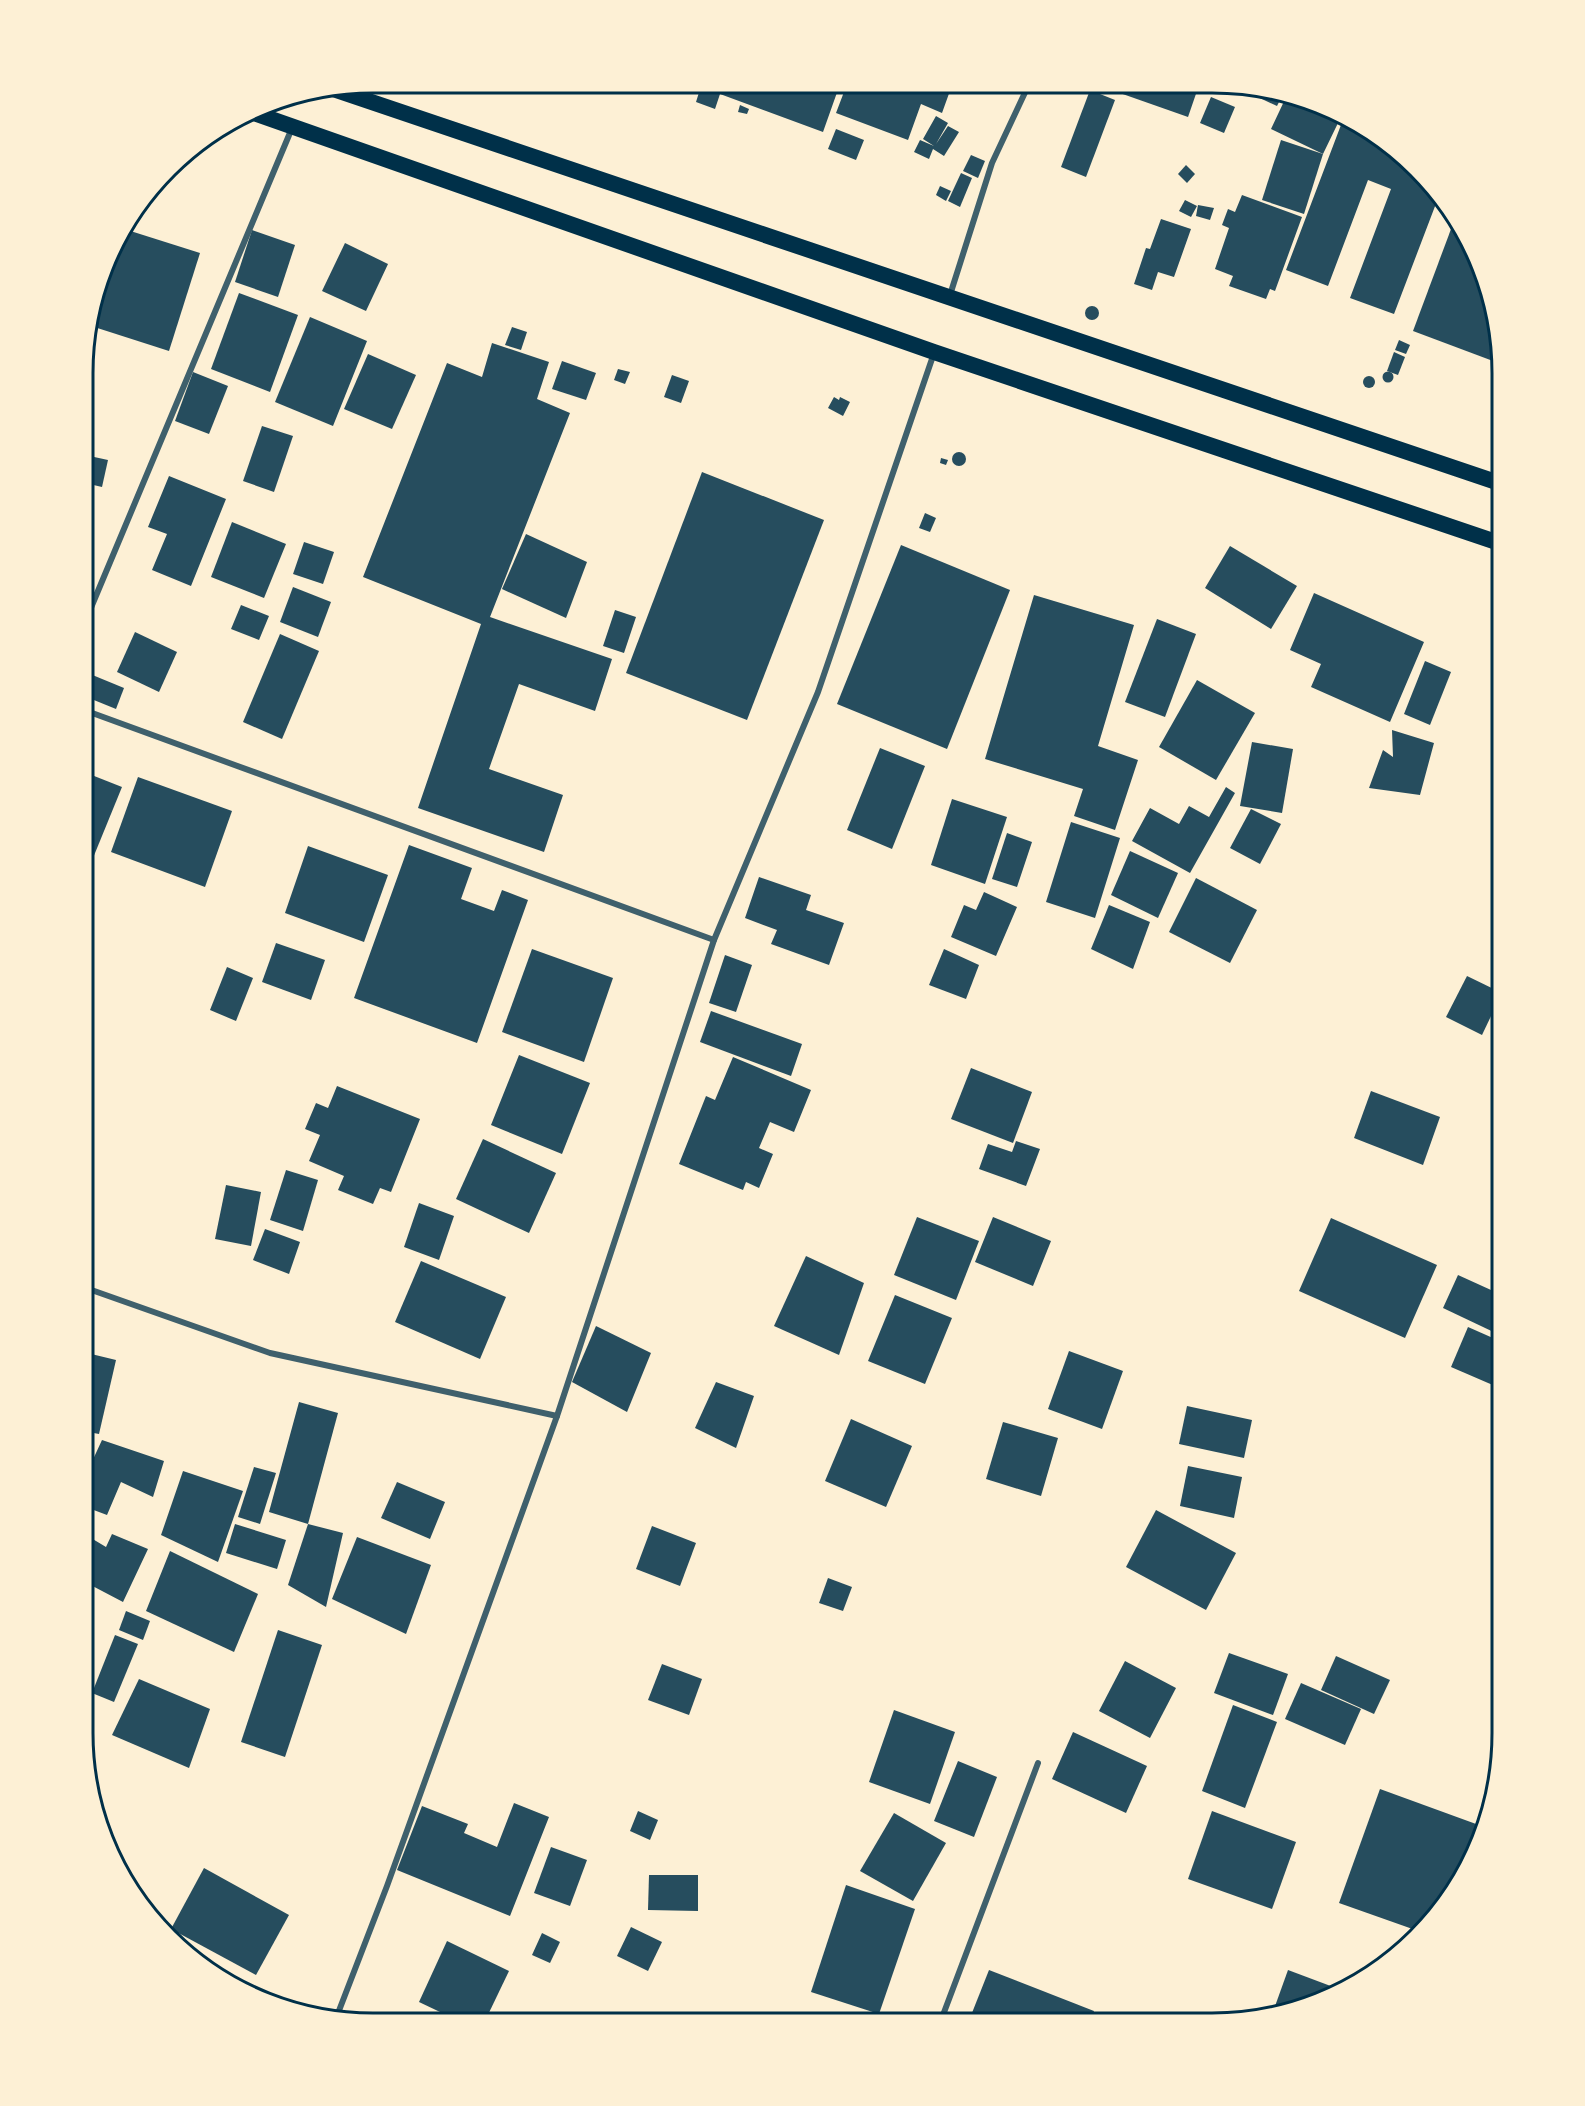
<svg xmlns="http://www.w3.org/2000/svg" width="1585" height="2106" viewBox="0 0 1585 2106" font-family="'Work Sans',sans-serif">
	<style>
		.building { fill: #264d5e }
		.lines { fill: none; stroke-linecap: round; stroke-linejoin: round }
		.minor { stroke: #3f606c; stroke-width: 6 }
		.trunk { stroke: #003049; stroke-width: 16 }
		.rim { fill: none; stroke: #003049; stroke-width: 3 }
	</style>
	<rect width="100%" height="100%" fill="#fdf0d5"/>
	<g class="building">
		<path d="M373,82l6,1 2,2 -14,13 -12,-13z"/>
		<path d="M538,83h15l-2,6z"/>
		<path d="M720,84h120l-17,48 -103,-38 -5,15 -19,-7 5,-16 15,6v2z"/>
		<path d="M847,84h93l11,4 -9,25 -21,-9 -13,36 -72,-27z"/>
		<path d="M1097,85h102l-11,32z"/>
		<path d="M1232,85h18l33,9 -6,12z"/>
		<path d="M1090,90l25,10 -29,77 -25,-10z"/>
		<path d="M1287,95l20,5 24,11 -3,7 10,5 -15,31 -52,-25z"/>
		<path d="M1211,97l24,10 -11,26 -24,-10z"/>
		<path d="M740,105l9,4 -2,5 -9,-2z"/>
		<path d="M936,116l12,7 -12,21 12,-18 11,6 -15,24 -11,-7 -4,10 -15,-7 6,-12 14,6 -11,-7z"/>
		<path d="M1344,117l45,25 48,59 -43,113 -44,-16 41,-109 -23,-9 -40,106 -42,-16z"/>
		<path d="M836,129l28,11 -8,20 -28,-11z"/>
		<path d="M1281,140l42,14 -19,60 -42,-14z"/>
		<path d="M971,155l14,6 -7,17 -15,-7z"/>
		<path d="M1186,165l9,9 -8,9 -9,-9z"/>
		<path d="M961,173l11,5 -12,29 -12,-6z"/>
		<path d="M940,186l11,5 -5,10 -10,-6z"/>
		<path d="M1242,195l60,22 -27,74 -5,-2 -4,10 -37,-13 4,-10 -18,-7 14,-41 -7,-3 6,-16 7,3z"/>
		<path d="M1185,200l12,6 -6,11 -12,-6z"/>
		<path d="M1198,205l16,3 -4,12 -14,-4z"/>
		<path d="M1161,219l30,10 -17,48 -16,-5 -6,18 -18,-6 12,-36 4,1z"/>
		<path d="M1454,221l18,23 29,120 -88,-33z"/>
		<path d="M121,228l79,25 -31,98 -81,-26z"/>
		<path d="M252,230l43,15 -17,52 -43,-15z"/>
		<path d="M345,243l43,21 -22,47 -44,-20z"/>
		<path d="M239,293l59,22 -28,77 -59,-23z"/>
		<circle cx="1092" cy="313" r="7"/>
		<path d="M310,317l57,24 -34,85 -58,-24z"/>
		<path d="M512,327l15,5 -6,18 -16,-5z"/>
		<path d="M1399,340l11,5 -4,9 -11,-4z"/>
		<path d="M492,343l57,19 -12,37 33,14 -80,204 122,42 -17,52 -76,-27 -30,85 74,26 -19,57 -126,-44 63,-184 -118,-47 84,-214 35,14z"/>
		<path d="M1394,352l11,5 -7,18 -11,-4z"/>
		<path d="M368,354l48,21 -24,54 -48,-20z"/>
		<path d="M562,361l34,12 -10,27 -34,-11z"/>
		<path d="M618,369l12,3 -5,12 -11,-4z"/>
		<circle cx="1388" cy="377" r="5.5"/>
		<path d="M193,372l35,14 -19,48 -34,-13z"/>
		<path d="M672,375l17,6 -8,22 -17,-6z"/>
		<circle cx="1369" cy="382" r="6"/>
		<path d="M834,397l5,3 1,-3 10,5 -7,14 -15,-8z"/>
		<path d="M262,426l31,10 -19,56 -31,-11z"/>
		<circle cx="959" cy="459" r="7"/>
		<path d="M85,455l23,5 -6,27 -17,-4z"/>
		<path d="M941,458l7,2 -2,5 -6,-2z"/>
		<path d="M702,472l122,48 -77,200 -121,-47z"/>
		<path d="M169,476l57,23 -35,87 -39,-16 15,-36 -19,-7z"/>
		<path d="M925,513l11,5 -6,14 -11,-4z"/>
		<path d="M232,522l54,22 -22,54 -53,-21z"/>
		<path d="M526,534l61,28 -21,56 -64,-29z"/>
		<path d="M304,542l30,10 -11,32 -30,-10z"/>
		<path d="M901,545l109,45 -63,159 -110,-45z"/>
		<path d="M1230,546l67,40 -26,43 -66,-41z"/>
		<path d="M293,587l38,15 -13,35 -38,-15z"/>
		<path d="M1314,593l110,49 -34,80 -79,-35 10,-23 -31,-14z"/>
		<path d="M1034,595l100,30 -36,121 40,14 -23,70 -41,-14 9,-27 -98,-30z"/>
		<path d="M241,605l28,11 -10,24 -28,-11z"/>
		<path d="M615,610l21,7 -12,36 -21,-7z"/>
		<path d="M1157,619l39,15 -31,83 -40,-15z"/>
		<path d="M135,632l42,20 -18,40 -42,-20z"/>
		<path d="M280,634l39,17 -37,88 -39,-17z"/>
		<path d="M1425,661l26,11 -21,53 -26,-11z"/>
		<path d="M90,674l34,14 -8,21 -32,-13v-8z"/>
		<path d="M1197,680l58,33 -39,67 -57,-33z"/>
		<path d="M1392,730l42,13 -14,52 -51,-7 14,-38 10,7z"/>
		<path d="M1252,742l41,7 -11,64 -42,-7z"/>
		<path d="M880,748l45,18 -33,83 -45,-19z"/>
		<path d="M84,772l38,15 -29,71 -9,-4z"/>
		<path d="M138,777l94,34 -27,76 -94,-35z"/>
		<path d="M1226,787l9,6 -45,80 -58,-32 18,-33 29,16 10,-18 20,11z"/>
		<path d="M952,799l55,18 -22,67 -54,-19z"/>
		<path d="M1251,809l30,15 -21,40 -30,-16z"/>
		<path d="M1071,822l49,16 -25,80 -49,-16z"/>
		<path d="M1007,833l25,9 -15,45 -25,-8z"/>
		<path d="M409,845l63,23 -11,31 33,12 8,-21 26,10 -51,143 -123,-45z"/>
		<path d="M308,846l80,29 -24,67 -79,-29z"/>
		<path d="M1130,851l48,22 -20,45 -47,-23z"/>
		<path d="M759,877l52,18 -5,15 38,13 -15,42 -58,-21 6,-14 -32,-12z"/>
		<path d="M1196,878l61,32 -27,53 -61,-31z"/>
		<path d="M984,892l33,15 -21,49 -45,-19 13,-32 12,5z"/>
		<path d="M1109,905l41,17 -17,47 -42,-20z"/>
		<path d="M276,943l49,17 -14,40 -49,-18z"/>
		<path d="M532,949l81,29 -29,84 -82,-30z"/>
		<path d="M944,949l35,16 -13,34 -37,-14z"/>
		<path d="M725,955l27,10 -16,47 -27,-9z"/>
		<path d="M227,967l26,11 -17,43 -26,-11z"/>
		<path d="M1467,976l35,17 -20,42 -36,-18z"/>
		<path d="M1502,976v14l-6,-3z"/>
		<path d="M711,1011l91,33 -11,32 -91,-34z"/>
		<path d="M519,1055l71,28 -28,71 -71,-29z"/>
		<path d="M733,1057l78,33 -17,42 -24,-10 -11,26 14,6 -14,34 -13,-6 -3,8 -64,-26 27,-68 9,4z"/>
		<path d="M971,1068l61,24 -19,51 -62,-24z"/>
		<path d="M337,1086l83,33 -29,73 -11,-4 -7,16 -35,-14 6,-14 -35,-15 11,-26 -15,-6 11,-26 12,5z"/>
		<path d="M1371,1091l69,26 -17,48 -69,-27z"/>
		<path d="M483,1139l73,34 -27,60 -73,-34z"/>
		<path d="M1016,1141l24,8 -14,37 -47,-17 9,-25 24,8z"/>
		<path d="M286,1170l32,10 -15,51 -33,-11z"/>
		<path d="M226,1185l35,7 -10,54 -36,-7z"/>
		<path d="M419,1203l35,13 -15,44 -35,-13z"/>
		<path d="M917,1217l62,24 -23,59 -62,-25z"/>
		<path d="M993,1217l58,24 -18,45 -58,-24z"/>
		<path d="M1331,1218l106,47 -32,73 -106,-47z"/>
		<path d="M265,1229l35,13 -11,32 -36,-14z"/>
		<path d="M806,1256l58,27 -25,72 -65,-29z"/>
		<path d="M421,1261l85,36 -26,62 -85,-37z"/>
		<path d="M1458,1275l44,20v41l-59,-28z"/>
		<path d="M895,1295l57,23 -27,66 -57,-23z"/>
		<path d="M596,1326l55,27 -24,59 -55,-30z"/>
		<path d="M1468,1327l34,15v47l-51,-22z"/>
		<path d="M1069,1351l54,20 -21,58 -54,-20z"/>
		<path d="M83,1352l33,8 -17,74 -16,-3z"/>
		<path d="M716,1382l38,14 -18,52 -41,-20z"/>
		<path d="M299,1402l39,11 -30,111 -39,-12z"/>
		<path d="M1187,1406l65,14 -8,38 -65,-14z"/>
		<path d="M851,1419l61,27 -26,61 -61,-26z"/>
		<path d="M1003,1422l55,16 -17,58 -55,-17z"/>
		<path d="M102,1440l62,21 -11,36 -32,-15 -14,33 -24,-9v-25z"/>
		<path d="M1188,1466l54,11 -8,41 -54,-12z"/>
		<path d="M254,1467l22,6 -16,51 -22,-7z"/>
		<path d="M183,1471l60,20 -25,71 -57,-27z"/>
		<path d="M397,1482l48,20 -15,37 -49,-21z"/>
		<path d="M1156,1510l80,43 -30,57 -80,-43z"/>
		<path d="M235,1524l51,16 -9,29 -51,-16z"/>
		<path d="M308,1524l35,9 -17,74 -38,-22z"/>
		<path d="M652,1526l44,17 -16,43 -44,-17z"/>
		<path d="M112,1534l36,15 -25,53 -40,-21v-25l8,-18 15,9z"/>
		<path d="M357,1537l74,28 -25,69 -74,-35z"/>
		<path d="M170,1551l88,43 -24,58 -88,-41z"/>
		<path d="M828,1578l24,9 -9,24 -24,-8z"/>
		<path d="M126,1611l24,10 -7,19 -24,-10z"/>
		<path d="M278,1630l44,15 -37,112 -44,-15z"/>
		<path d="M115,1635l23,9 -24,58 -22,-9z"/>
		<path d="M1229,1653l59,21 -15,41 -59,-22z"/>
		<path d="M1336,1656l54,24 -16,34 -53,-24z"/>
		<path d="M1125,1661l51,27 -26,50 -51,-27z"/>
		<path d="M662,1664l40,15 -13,36 -41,-15z"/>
		<path d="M139,1679l71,30 -21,59 -77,-33z"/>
		<path d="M1301,1683l60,26 -16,36 -60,-26z"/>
		<path d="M1233,1705l44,17 -32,86 -43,-17z"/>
		<path d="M894,1710l61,22 -25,72 -61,-22z"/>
		<path d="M1073,1732l74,34 -21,47 -74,-34z"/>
		<path d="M958,1761l39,16 -23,60 -40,-16z"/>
		<path d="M1380,1789l107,39 -34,67 -32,37 -82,-29z"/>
		<path d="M514,1803l35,14 -39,99 -113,-46 25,-64 46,18 -4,9 33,14z"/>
		<path d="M638,1811l20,9 -8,20 -20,-9z"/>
		<path d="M1212,1811l84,31 -24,67 -84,-30z"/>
		<path d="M894,1813l52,30 -33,58 -53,-30z"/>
		<path d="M551,1847l36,13 -17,46 -36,-13z"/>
		<path d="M204,1868l85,47 -33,60 -85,-46z"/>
		<path d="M649,1875h49v36l-50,-1z"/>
		<path d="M846,1885l69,24 -36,105 -68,-22z"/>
		<path d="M631,1927l31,15 -14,29 -31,-15z"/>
		<path d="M542,1933l18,9 -10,21 -18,-8z"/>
		<path d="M447,1941l62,30 -24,50h-26l-40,-19z"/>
		<path d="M989,1970l105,41 -4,12h-122z"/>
		<path d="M1288,1970l56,21 -70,18z"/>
		<path d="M879,2014l31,8v1h-33z"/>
		<path d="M1138,2016l17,7h-20z"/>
	</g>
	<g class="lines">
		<g class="minor">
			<path d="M950,295l42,-132 37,-79"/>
			<path d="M85,622l207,-494"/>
			<path d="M84,710l630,230"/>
			<path d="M83,1287l187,66 287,63"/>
			<path d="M335,2021l52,-135 170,-470 157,-476 104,-248 116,-339"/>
			<path d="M940,2023l98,-260"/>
		</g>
		<g class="trunk">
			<path d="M333,89l1169,395"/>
			<path d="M254,113l680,239 568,192"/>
		</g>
	</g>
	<path d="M0 0H1585V2106H0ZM373 93H1212A280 280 0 0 1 1492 373V1733A280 280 0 0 1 1212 2013H373A280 280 0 0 1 93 1733V373A280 280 0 0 1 373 93Z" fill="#fdf0d5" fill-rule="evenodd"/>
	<path class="rim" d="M373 93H1212A280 280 0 0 1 1492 373V1733A280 280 0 0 1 1212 2013H373A280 280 0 0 1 93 1733V373A280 280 0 0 1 373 93Z"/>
</svg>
